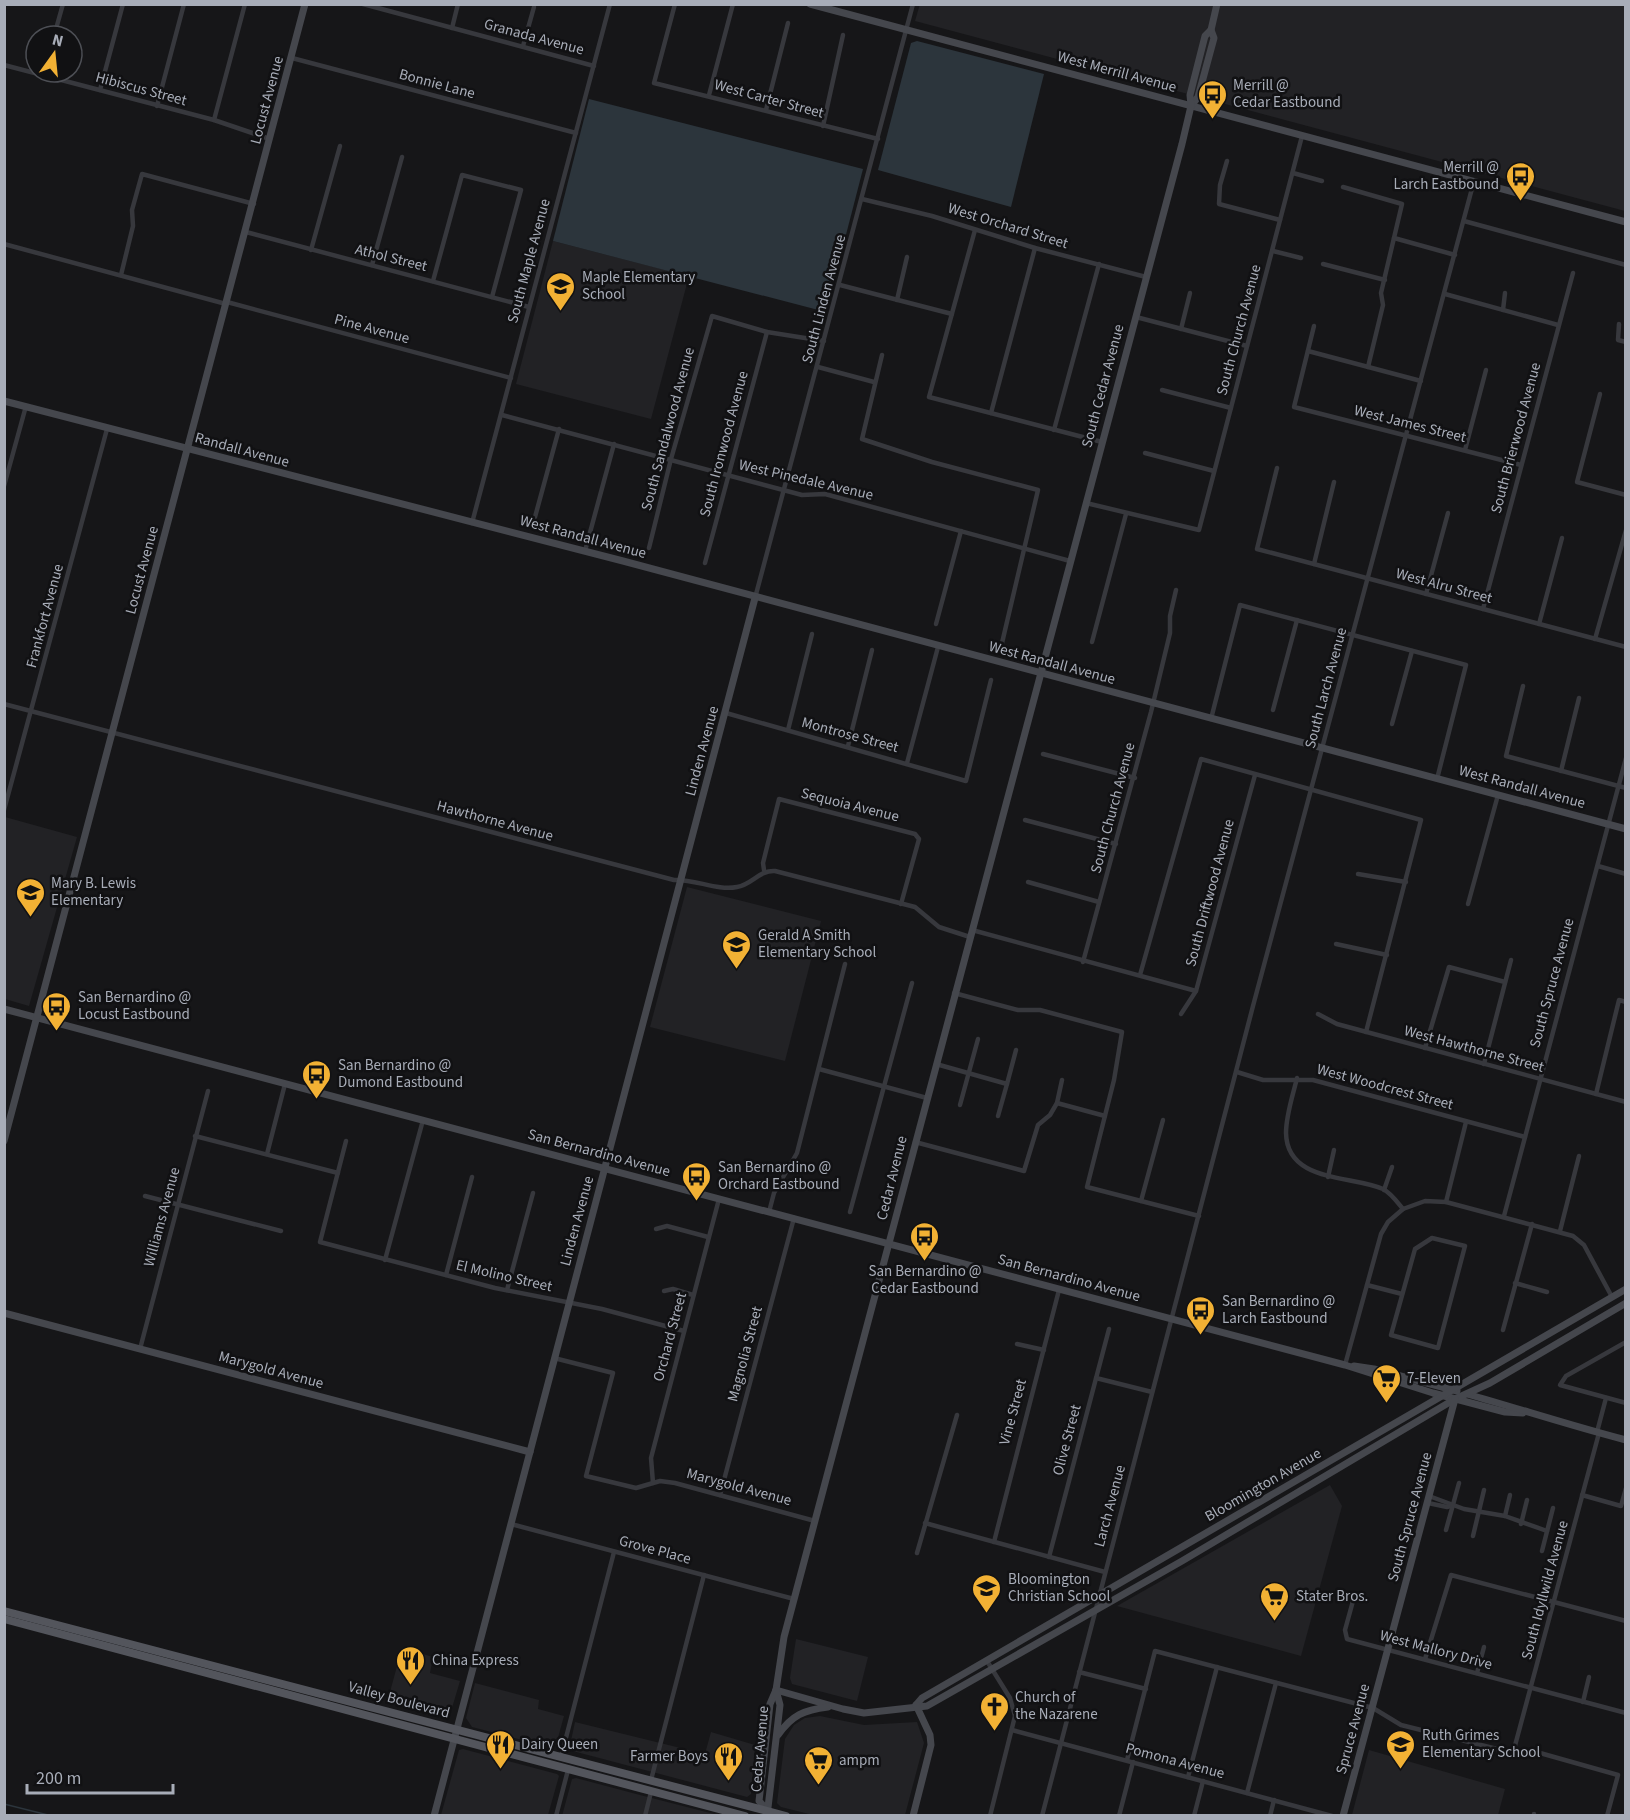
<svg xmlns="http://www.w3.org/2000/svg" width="1630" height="1820" viewBox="0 0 1630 1820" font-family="'Source Sans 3',sans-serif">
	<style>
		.built { fill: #222225 }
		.water { fill: #2c353c }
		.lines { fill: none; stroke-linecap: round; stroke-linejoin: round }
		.stream { stroke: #2c353c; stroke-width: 1.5 }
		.street { stroke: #37383d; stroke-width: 4.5 }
		.secondary { stroke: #45474d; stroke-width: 7 }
		.primary { stroke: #53555c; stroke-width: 8 }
		.labels { text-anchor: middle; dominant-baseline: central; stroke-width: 5; stroke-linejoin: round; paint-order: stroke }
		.street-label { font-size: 15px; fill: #a8adb8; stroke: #111113 }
		.poi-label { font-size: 15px; fill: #a8adb8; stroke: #111113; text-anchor: start }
	</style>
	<rect width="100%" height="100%" fill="#161618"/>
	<g class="built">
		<path d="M920,4l705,1v206l-710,-190z"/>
		<path d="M553,241l136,35 -38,143 -135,-35z"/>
		<path d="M5,817l72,20 -48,169 -24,-7z"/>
		<path d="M687,887l134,34 -36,140 -135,-34z"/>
		<path d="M1330,1485l12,21 -41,150 -184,-50z"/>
		<path d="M796,1639l72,18 -11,44 -65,-17 -2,-6z"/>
		<path d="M402,1648l31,9 -3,16 30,8 -11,37 -62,-15z"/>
		<path d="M475,1683l64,17 -1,9 26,7 -8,29 -30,-4 -54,-14 -6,-9z"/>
		<path d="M820,1716l44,9 53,-3 7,21 -19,72h-92l-32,-8 -4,-4 8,-64 9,-14 11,-7z"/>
		<path d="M575,1722l130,32 6,-22 44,13 -4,49 -4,3 -178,-47z"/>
		<path d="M463,1749l94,25 2,2 -11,39h-107l18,-65z"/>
		<path d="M1369,1750l136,39 -7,26h-146z"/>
		<path d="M576,1778l64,17 78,20 -156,1 10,-37z"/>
	</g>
	<g class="water">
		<path d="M917,41l127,33 -33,133 -133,-37 33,-127z"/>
		<path d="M589,99l274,70 -37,143 -273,-71z"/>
	</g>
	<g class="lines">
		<path class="stream" d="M4,1804l48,12"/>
		<g class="street">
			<path d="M363,4l231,62"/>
			<path d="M675,4l-21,79 224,56"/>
			<path d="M452,28l6,-24"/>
			<path d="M54,36l9,-32"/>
			<path d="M523,46l11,-39"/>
			<path d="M292,58l284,75"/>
			<path d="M4,65l210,55 56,19"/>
			<path d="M100,90l23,-86"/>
			<path d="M709,95l24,-91"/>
			<path d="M157,106l27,-102"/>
			<path d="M766,110l22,-87"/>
			<path d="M214,120l31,-116"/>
			<path d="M823,126l20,-91"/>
			<path d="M1227,161l-7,24 -1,19 61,16"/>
			<path d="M1293,173l29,8"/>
			<path d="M1343,187l59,17 -21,89 2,12 -15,62"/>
			<path d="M862,199l70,17 103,32 111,29"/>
			<path d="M1464,221l162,44"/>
			<path d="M975,230l-46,167 173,45"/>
			<path d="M246,232l283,75"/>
			<path d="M1394,238l61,17"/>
			<path d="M4,244l222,60"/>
			<path d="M311,250l29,-104"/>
			<path d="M1273,251l28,7"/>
			<path d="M1323,264l62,16"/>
			<path d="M372,265l30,-108"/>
			<path d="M121,275l12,-49 -1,-16 10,-36 112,30"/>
			<path d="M433,281l29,-106 59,15 -29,107"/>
			<path d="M840,285l112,29"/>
			<path d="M1445,294l113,31"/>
			<path d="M897,300l10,-43"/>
			<path d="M227,302l284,76"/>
			<path d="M1503,310l2,-17"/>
			<path d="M1136,317l111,29"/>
			<path d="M1619,324l-1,16 8,2"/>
			<path d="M1314,326l-20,81 227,58"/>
			<path d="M1181,329l9,-36"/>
			<path d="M1308,351l113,30"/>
			<path d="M882,355l-20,84 70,23 106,28 -36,153"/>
			<path d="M818,367l56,15"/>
			<path d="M1162,390l69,18"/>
			<path d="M1600,394l-23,88 49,13"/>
			<path d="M991,413l44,-165"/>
			<path d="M502,415l300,80 23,-1 245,67"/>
			<path d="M1054,430l45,-166"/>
			<path d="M1465,450l21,-80"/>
			<path d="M1145,453l69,18"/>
			<path d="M1277,468l-20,81 369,98"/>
			<path d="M4,486l22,-80"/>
			<path d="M1086,503l113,27 103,-394"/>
			<path d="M535,517l24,-88"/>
			<path d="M472,523l138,-519"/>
			<path d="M649,548l22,-89 41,-143 55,16 57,9"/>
			<path d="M585,551l29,-107"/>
			<path d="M705,563l62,-231"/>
			<path d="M1314,564l20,-82"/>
			<path d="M1426,594l22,-81"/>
			<path d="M755,598l158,-594"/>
			<path d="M1483,609l90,-336"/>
			<path d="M936,624l25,-93"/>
			<path d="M1539,624l23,-86"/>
			<path d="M1595,639l31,-109"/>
			<path d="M1092,642l34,-128"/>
			<path d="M1523,686l-17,70 120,32"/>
			<path d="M4,704l670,176c21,-1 43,11 63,7 15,-2 22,-17 38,-16l140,36 24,20 31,10"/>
			<path d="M1273,710l24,-90"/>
			<path d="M726,713l240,68 25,-101"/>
			<path d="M1211,719l29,-114 226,60 -29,114"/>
			<path d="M1392,724l20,-73"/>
			<path d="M788,730l24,-96"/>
			<path d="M848,746l24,-96"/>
			<path d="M1043,754l92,24"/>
			<path d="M907,763l31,-116"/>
			<path d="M1561,771l18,-73"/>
			<path d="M4,810l103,-381"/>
			<path d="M1025,820l91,24"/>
			<path d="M1598,866l28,8"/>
			<path d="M764,870l-1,-7 16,-64 136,35 4,5 -18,65"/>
			<path d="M1358,874l48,8"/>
			<path d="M1028,882l71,20"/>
			<path d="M1468,904l30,-109"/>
			<path d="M972,930l224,61"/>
			<path d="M1336,944l51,11"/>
			<path d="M1083,962l68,-250 19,-79v-17l6,-26"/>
			<path d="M1140,975l61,-216 220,61 -55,212"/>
			<path d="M954,993l64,17h22l82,22 -8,48 -27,107 112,29"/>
			<path d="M1181,1014l15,-23 59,-216"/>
			<path d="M1318,1014l19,10 289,78"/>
			<path d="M1425,1048l24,-81 56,15"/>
			<path d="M936,1064l71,20 9,-34"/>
			<path d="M1484,1064l27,-104"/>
			<path d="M819,1069l108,29"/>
			<path d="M1237,1072l26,8h50l212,57"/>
			<path d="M1297,1078c-4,17 -11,37 -11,55 1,50 66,42 97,56 8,4 15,14 20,20"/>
			<path d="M1596,1094l23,-94 7,2"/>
			<path d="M1057,1103l48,13"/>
			<path d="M960,1105l18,-66"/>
			<path d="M998,1116l9,-32"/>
			<path d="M195,1136l143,37"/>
			<path d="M346,1141l-26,101 175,46 107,21 82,22"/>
			<path d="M915,1142l109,29 14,-46 12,-10 7,-12 5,-23"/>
			<path d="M267,1154l18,-70"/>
			<path d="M1328,1177l6,-27"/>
			<path d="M1384,1190l8,-23"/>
			<path d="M145,1196l136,35"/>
			<path d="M1141,1201l22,-81"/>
			<path d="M1446,1202l20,-80"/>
			<path d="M769,1212l5,-19 23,-40 48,-189"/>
			<path d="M850,1212l62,-229"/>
			<path d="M1504,1216l122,-458"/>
			<path d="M656,1229l11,-3 41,11"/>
			<path d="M1560,1231l19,-75"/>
			<path d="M1432,1238l33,8 -27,102 -47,-13 24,-86z"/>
			<path d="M385,1260l38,-140"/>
			<path d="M446,1275l26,-98"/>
			<path d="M1515,1283l32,9"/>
			<path d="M1367,1285l35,9"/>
			<path d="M507,1290l26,-97"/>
			<path d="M664,1291l9,-2 20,6"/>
			<path d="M1503,1330l29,-106"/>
			<path d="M1626,1342l-60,34 -6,9 66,18"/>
			<path d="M1017,1344l27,6"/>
			<path d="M140,1349l68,-258"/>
			<path d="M554,1358l59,15 -27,103 50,12 24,-7 15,2 140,38"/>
			<path d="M1345,1365l36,-131 7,-12 15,-13 22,-8 21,1 127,34 11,9 28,52"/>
			<path d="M1096,1378l56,14"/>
			<path d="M1597,1432l9,-34"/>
			<path d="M653,1483l-2,-25 68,-259"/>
			<path d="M720,1495l74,-277"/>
			<path d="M1582,1495l39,11 5,-18"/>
			<path d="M1429,1496l35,13 41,7 42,15"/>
			<path d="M1428,1503l19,4 6,-2"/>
			<path d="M1505,1516l5,-21"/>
			<path d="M925,1523l180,49"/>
			<path d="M511,1524l283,75"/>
			<path d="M1521,1524l6,-24"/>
			<path d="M1446,1530l13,-47"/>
			<path d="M1473,1536l11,-46"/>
			<path d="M994,1542l65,-252"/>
			<path d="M1542,1551l11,-43"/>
			<path d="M917,1553l40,-138"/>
			<path d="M1049,1557l60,-228"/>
			<path d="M1353,1601l-8,29 2,9 279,74"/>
			<path d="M1425,1659l26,-84 175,46"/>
			<path d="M987,1661l23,37 5,18 -25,100"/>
			<path d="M1079,1672l67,17"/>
			<path d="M1477,1673l7,-26"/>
			<path d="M1583,1702l6,-25"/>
			<path d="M1012,1730l320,86"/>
			<path d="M1513,1753l86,-320"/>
			<path d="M561,1757l53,-205"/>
			<path d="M1127,1760l28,-109 218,57 28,17 112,28h27l78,22 -11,41"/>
			<path d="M1188,1777l29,-110"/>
			<path d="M651,1780l53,-205"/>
			<path d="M1247,1793l29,-110"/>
			<path d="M556,1816l12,-46"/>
			<path d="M645,1816l6,-24"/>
			<path d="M1042,1816l211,-810 221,-825"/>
			<path d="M1119,1816l14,-54"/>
			<path d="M1194,1816l9,-35"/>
			<path d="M1270,1816l4,-16"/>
			<path d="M1534,1816v-2"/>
		</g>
		<g class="secondary">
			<path d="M810,4l816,218"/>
			<path d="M1191,106l7,-9 16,-59 -3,-8"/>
			<path d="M4,401l619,160 1003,268"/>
			<path d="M4,1009l1341,356 88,28 72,19 18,1"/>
			<path d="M4,1141l301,-1137"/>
			<path d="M4,1313l526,139"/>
			<path d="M1354,1366l20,3 83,22"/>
			<path d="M1467,1394c53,15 105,32 159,46"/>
			<path d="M776,1690l67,19 21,4 63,-7 255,-145 273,-162 35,-16 136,-80"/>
			<path d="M916,1705l6,-7 704,-409"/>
			<path d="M778,1735c14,-20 26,-25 50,-28"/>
			<path d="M768,1811l-9,-10 11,-97 6,-14 8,-53 398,-1493 9,-38 -1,-11 15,-59 6,-6 6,-26"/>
			<path d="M434,1816l321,-1218"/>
			<path d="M767,1816l13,-111 -4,-15"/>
			<path d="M913,1816l18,-71 -1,-10 -14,-30"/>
			<path d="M1343,1816l112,-417"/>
		</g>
		<g class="primary">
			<path d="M4,1611l782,205"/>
			<path d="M4,1619l741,197"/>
		</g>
	</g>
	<defs>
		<symbol id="bus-pin" viewBox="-11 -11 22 30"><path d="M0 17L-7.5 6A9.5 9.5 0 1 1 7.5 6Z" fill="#f2b134" stroke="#111113"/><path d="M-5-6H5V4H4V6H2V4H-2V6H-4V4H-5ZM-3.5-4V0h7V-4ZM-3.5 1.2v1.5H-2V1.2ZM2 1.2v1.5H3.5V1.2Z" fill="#111"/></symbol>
		<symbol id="school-pin" viewBox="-11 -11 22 30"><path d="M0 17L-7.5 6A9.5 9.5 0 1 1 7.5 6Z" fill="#f2b134" stroke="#111113"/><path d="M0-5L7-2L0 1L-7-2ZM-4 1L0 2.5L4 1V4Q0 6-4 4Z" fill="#111"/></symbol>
		<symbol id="supermarket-pin" viewBox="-11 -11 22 30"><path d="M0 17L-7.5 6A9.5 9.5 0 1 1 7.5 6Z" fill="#f2b134" stroke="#111113"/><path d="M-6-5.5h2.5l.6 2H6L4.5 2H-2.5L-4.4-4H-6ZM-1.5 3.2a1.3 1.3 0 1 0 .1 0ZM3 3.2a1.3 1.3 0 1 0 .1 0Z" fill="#111"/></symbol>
		<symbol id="restaurant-pin" viewBox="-11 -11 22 30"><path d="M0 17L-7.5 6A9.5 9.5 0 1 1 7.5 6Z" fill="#f2b134" stroke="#111113"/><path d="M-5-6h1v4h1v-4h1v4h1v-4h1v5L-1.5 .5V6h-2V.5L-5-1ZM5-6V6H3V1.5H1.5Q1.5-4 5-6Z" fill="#111"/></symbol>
		<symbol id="church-pin" viewBox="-11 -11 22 30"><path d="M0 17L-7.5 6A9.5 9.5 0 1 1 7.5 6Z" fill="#f2b134" stroke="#111113"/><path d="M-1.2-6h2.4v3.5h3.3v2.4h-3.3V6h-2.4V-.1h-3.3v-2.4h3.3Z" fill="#111"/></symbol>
	</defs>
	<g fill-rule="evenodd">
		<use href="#bus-pin" x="1196" y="78" width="33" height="45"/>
		<use href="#bus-pin" x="1504" y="160" width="33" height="45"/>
		<use href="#school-pin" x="544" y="270" width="33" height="45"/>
		<use href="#school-pin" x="14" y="876" width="33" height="45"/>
		<use href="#school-pin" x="720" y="928" width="33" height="45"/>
		<use href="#bus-pin" x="40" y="990" width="33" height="45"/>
		<use href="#bus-pin" x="300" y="1058" width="33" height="45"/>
		<use href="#bus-pin" x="680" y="1160" width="33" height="45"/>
		<use href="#bus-pin" x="908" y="1220" width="33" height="45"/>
		<use href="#bus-pin" x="1184" y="1294" width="33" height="45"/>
		<use href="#supermarket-pin" x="1370" y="1362" width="33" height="45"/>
		<use href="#school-pin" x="970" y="1572" width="33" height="45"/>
		<use href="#supermarket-pin" x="1258" y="1580" width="33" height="45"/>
		<use href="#restaurant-pin" x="394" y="1644" width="33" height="45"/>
		<use href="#church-pin" x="978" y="1690" width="33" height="45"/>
		<use href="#restaurant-pin" x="484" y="1728" width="33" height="45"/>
		<use href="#school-pin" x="1384" y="1728" width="33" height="45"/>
		<use href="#restaurant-pin" x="712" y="1740" width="33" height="45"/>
		<use href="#supermarket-pin" x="802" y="1744" width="33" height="45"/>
	</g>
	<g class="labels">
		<g class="street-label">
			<text transform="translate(534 37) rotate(15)">Granada Avenue</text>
			<text transform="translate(1117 72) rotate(15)">West Merrill Avenue</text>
			<text transform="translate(437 84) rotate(15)">Bonnie Lane</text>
			<text transform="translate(141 89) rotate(15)">Hibiscus Street</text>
			<text transform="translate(769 99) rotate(15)">West Carter Street</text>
			<text transform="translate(267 100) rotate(-75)">Locust Avenue</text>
			<text transform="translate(1008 226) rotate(17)">West Orchard Street</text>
			<text transform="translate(391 258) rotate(14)">Athol Street</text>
			<text transform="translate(529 261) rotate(-75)">South Maple Avenue</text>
			<text transform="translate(824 299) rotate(-75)">South Linden Avenue</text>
			<text transform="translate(372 329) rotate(15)">Pine Avenue</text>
			<text transform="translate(1239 330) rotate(-75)">South Church Avenue</text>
			<text transform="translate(1103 386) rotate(-75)">South Cedar Avenue</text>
			<text transform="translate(1410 424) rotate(14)">West James Street</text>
			<text transform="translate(668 429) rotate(-75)">South Sandalwood Avenue</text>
			<text transform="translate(1516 438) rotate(-75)">South Brierwood Avenue</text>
			<text transform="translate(724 444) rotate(-75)">South Ironwood Avenue</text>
			<text transform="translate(242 450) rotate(15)">Randall Avenue</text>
			<text transform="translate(806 480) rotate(13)">West Pinedale Avenue</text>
			<text transform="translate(583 537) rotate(15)">West Randall Avenue</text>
			<text transform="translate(142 570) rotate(-75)">Locust Avenue</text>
			<text transform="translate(1444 586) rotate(15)">West Alru Street</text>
			<text transform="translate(45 616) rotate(-75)">Frankfort Avenue</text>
			<text transform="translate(1052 663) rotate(15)">West Randall Avenue</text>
			<text transform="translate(1326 688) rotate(-75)">South Larch Avenue</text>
			<text transform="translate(850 735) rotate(15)">Montrose Street</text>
			<text transform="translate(702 751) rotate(-75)">Linden Avenue</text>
			<text transform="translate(1522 787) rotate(15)">West Randall Avenue</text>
			<text transform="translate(850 805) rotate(14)">Sequoia Avenue</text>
			<text transform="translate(1113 808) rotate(-75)">South Church Avenue</text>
			<text transform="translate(495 821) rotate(15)">Hawthorne Avenue</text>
			<text transform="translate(1210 893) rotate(-75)">South Driftwood Avenue</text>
			<text transform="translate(1552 983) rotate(-75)">South Spruce Avenue</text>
			<text transform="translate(1474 1049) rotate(15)">West Hawthorne Street</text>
			<text transform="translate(1385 1087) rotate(15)">West Woodcrest Street</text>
			<text transform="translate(599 1153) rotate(15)">San Bernardino Avenue</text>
			<text transform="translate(892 1178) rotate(-76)">Cedar Avenue</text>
			<text transform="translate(162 1217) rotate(-75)">Williams Avenue</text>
			<text transform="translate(577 1221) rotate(-75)">Linden Avenue</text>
			<text transform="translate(504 1276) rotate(13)">El Molino Street</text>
			<text transform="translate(1069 1278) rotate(15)">San Bernardino Avenue</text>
			<text transform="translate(670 1337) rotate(-75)">Orchard Street</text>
			<text transform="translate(745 1354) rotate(-75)">Magnolia Street</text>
			<text transform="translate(271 1370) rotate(15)">Marygold Avenue</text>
			<text transform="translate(1013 1412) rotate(-75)">Vine Street</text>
			<text transform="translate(1067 1440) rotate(-75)">Olive Street</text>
			<text transform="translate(1263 1485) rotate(-30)">Bloomington Avenue</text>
			<text transform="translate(739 1487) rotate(15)">Marygold Avenue</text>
			<text transform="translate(1110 1506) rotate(-75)">Larch Avenue</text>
			<text transform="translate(1410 1517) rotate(-75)">South Spruce Avenue</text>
			<text transform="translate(655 1550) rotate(15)">Grove Place</text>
			<text transform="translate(1545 1590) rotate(-75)">South Idyllwild Avenue</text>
			<text transform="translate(1436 1650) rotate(15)">West Mallory Drive</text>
			<text transform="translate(399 1700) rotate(15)">Valley Boulevard</text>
			<text transform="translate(1353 1729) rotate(-75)">Spruce Avenue</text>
			<text transform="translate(760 1749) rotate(-85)">Cedar Avenue</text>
			<text transform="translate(1175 1761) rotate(15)">Pomona Avenue</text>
		</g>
		<g class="poi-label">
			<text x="1233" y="85">Merrill @<tspan x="1233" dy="17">Cedar Eastbound</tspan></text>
			<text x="1499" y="167" text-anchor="end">Merrill @<tspan x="1499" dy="17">Larch Eastbound</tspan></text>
			<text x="582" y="277">Maple Elementary<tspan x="582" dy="17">School</tspan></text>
			<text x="51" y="883">Mary B. Lewis<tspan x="51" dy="17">Elementary</tspan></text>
			<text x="758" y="935">Gerald A Smith<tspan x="758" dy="17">Elementary School</tspan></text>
			<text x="78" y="997">San Bernardino @<tspan x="78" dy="17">Locust Eastbound</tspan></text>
			<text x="338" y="1065">San Bernardino @<tspan x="338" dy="17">Dumond Eastbound</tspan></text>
			<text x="718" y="1167">San Bernardino @<tspan x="718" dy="17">Orchard Eastbound</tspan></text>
			<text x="925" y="1271" text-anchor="middle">San Bernardino @<tspan x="925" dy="17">Cedar Eastbound</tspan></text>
			<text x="1222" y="1301">San Bernardino @<tspan x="1222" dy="17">Larch Eastbound</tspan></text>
			<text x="1407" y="1378">7-Eleven</text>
			<text x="1008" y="1579">Bloomington<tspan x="1008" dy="17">Christian School</tspan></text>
			<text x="1296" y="1596">Stater Bros.</text>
			<text x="432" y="1660">China Express</text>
			<text x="1015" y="1697">Church of<tspan x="1015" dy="17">the Nazarene</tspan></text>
			<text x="1422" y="1735">Ruth Grimes<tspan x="1422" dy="17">Elementary School</tspan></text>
			<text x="521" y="1744">Dairy Queen</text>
			<text x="708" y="1756" text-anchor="end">Farmer Boys</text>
			<text x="839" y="1760">ampm</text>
		</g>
	</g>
	<rect width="1630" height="1820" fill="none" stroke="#a8adb8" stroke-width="12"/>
	<g transform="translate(54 54) rotate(15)"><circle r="28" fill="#111113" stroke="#4d4f55" stroke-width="1.5"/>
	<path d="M0-4.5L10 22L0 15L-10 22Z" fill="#f2b134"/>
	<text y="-9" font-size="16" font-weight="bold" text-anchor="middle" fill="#a8adb8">N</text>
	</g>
	<path d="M27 1784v9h146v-9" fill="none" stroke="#a8adb8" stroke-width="3"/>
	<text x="36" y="1784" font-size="18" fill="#a8adb8" stroke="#111113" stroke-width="4.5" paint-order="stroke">200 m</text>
</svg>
